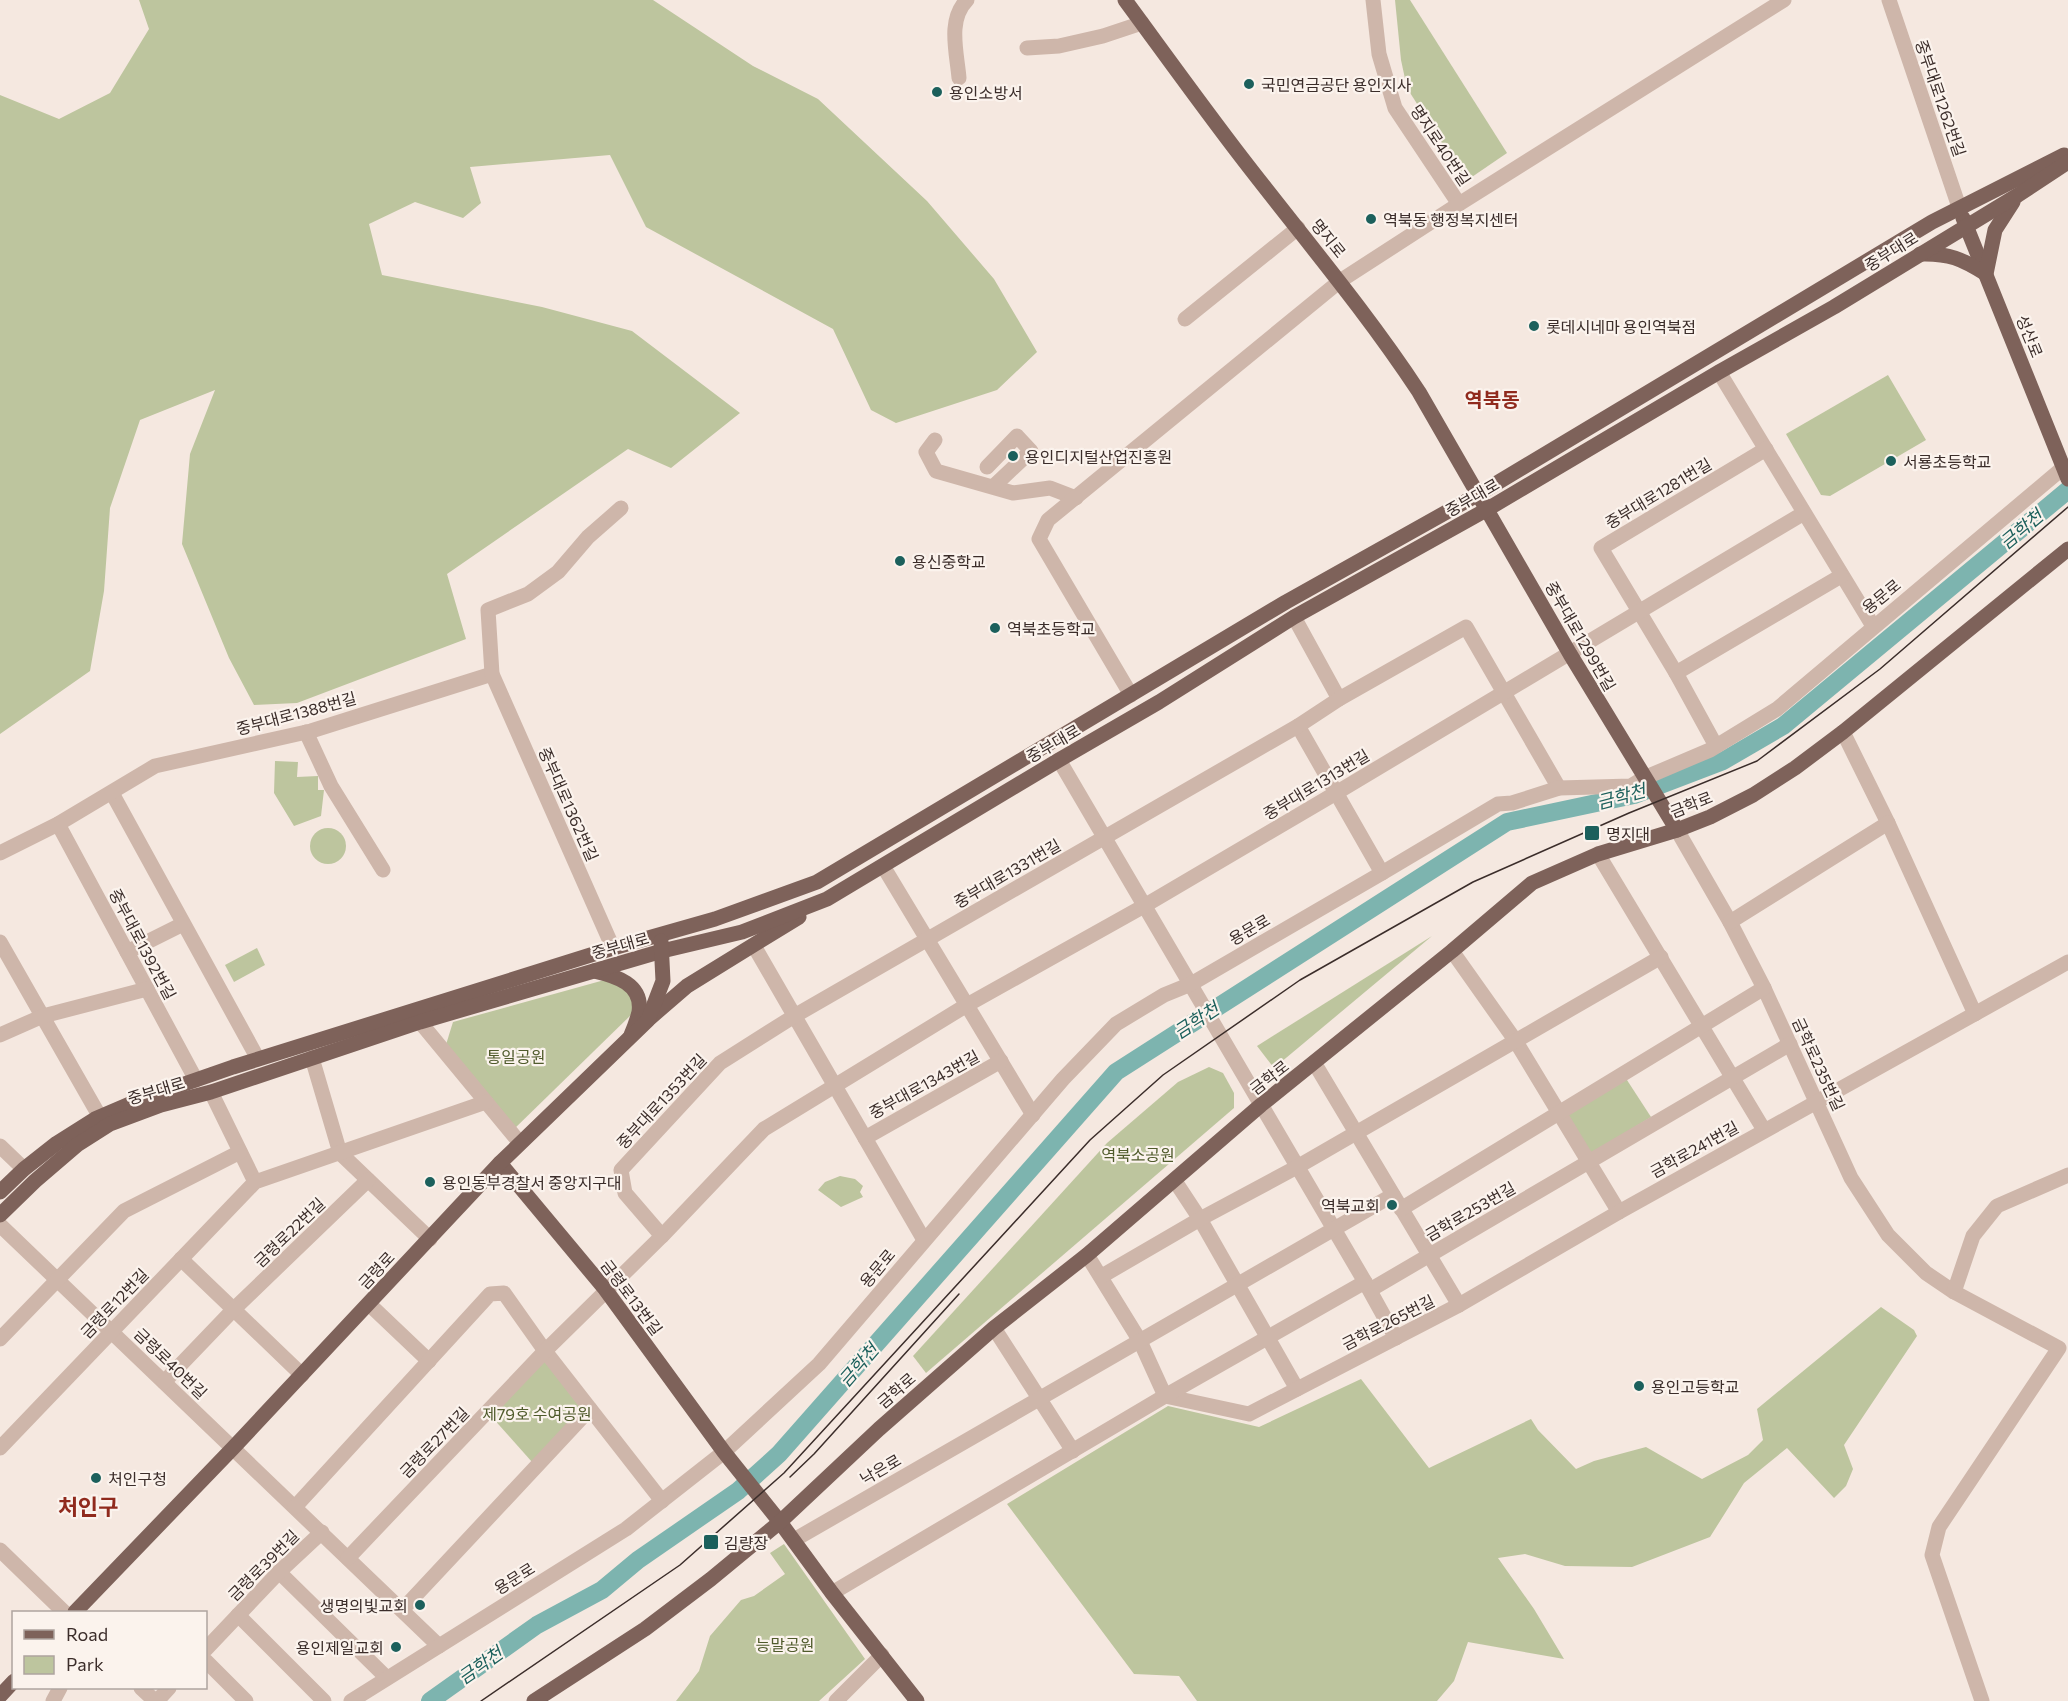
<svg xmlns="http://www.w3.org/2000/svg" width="2068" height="1701" viewBox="0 0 2068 1701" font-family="Commissioner,'Noto Sans KR',sans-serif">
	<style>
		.green { fill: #bdc59e }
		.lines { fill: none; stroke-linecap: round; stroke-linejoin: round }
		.river { stroke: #7db4af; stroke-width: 18 }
		.minor { stroke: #ceb6aa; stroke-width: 15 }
		.major { stroke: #7e625a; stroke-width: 15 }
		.tram { stroke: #3b2d2a; stroke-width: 1.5 }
		.poi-dot { fill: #1c605c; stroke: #fbf3ed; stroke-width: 2 }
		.labels { text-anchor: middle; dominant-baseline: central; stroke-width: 4.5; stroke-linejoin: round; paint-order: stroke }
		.poi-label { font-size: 16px; fill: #3b2d2a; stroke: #fbf3ed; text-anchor: start }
		.street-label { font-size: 16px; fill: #3b2d2a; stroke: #fbf3ed }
		.park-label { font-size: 16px; fill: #505b2c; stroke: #fbf3ed }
		.water-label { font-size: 18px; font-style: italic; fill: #1c605c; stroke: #fbf3ed }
		.quarter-label { font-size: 20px; font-weight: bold; fill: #902a1d; stroke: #fbf3ed }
		.district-label { font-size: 22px; font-weight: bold; fill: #902a1d; stroke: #fbf3ed }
	</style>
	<rect width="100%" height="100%" fill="#f5e8e0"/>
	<g class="green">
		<path d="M139,0h514l100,66 65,33 109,102 67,78 43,73 -40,38 -101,33 -25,-13 -38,-81 -187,-102 -36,-72 -140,12 11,36 -18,15 -48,-16 -46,22 13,51 160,32 90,24 108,82 -69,55 -43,-19 -181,125 19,65 -169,64 -43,2 -25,-47 -47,-114 8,-90 25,-64 -75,30 -30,88 -6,83 -14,80 -90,63v-639l59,24 51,-26 39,-64z"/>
		<path d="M1395,0h15l97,153 -41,28 -59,-93 -6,-28z"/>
		<path d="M1888,375l38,65 -96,56 -9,-1 -35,-61z"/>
		<path d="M275,761l23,1 -1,15 21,-1v14h6l-3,26 -27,10 -20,-33z"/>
		<circle cx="328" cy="846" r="18"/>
		<path d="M1432,936l-158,132 -17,-22z"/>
		<path d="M257,948l8,17 -31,17 -9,-17z"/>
		<path d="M608,979l15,5 9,14 1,15 -122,119 -67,-81 9,-29z"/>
		<path d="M1209,1067l14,6 11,20v15l-308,265 -13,-17 194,-213 71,-61z"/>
		<path d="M1625,1077l26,40 -61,38 -25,-40z"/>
		<path d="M840,1176l15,3 8,7 -3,6 3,5 -22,10 -23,-17 7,-8z"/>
		<path d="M1881,1307l33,23 3,6 -73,109 9,24 -7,17 -12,12 -47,-50 -43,35 -34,54 -78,30 -67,-1 -40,-12 -27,4 36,51 30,50 -96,-17 -14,39 -17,20h-240l-18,-25 -45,-2 -127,-170 161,-98 91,21 102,-48 68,89 102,-49 7,11 38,39 18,-8 52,-14 56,32 46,-24 15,-15 -6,-31z"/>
		<path d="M544,1359l38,51 -50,52 -41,-46z"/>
		<path d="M784,1544l81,115 -46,42h-143l23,-30 11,-35 31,-36 13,-4 31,-22 -15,-21z"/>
	</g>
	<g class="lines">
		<path class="river" d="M430,1701l107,-76 65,-35 36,-30 100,-69 41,-37 337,-382 391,-250 127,-27 89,-34 60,-35 285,-236"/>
		<g class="minor">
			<path d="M1373,0l6,54 16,54 64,96"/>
			<path d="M1889,0l70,207"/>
			<path d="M1027,48l32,-2 44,-10 39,-13"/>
			<path d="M959,78c-2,-25 -12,-58 8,-78"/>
			<path d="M1185,319l113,-91"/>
			<path d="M1719,372l154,254"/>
			<path d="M935,440l-9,12 10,19 77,22 37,-5 26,10"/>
			<path d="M987,467l30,-31 14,15 -37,35"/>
			<path d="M1294,617l45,82"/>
			<path d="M1676,673l165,-97"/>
			<path d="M1131,695l-92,-156 9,-19 292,-239 119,-77 325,-204"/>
			<path d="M1298,726l84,147"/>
			<path d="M306,732l25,54 52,84"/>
			<path d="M1843,732l45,91 87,191"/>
			<path d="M1716,746l-40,-73 -75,-125 165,-99"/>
			<path d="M1059,760l306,522 31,56"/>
			<path d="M112,793l146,266"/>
			<path d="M58,824l138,256"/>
			<path d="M1677,830l53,92 34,66 87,190 37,57 38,38 28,19 105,56 -120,179 -7,28 50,146"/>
			<path d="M0,853l58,-29 97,-58 156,-35 181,-57"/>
			<path d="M1598,854l166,276"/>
			<path d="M883,866l150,249"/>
			<path d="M1730,922l158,-99"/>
			<path d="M0,942l100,175"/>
			<path d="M754,946l170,294"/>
			<path d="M613,948l-121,-274 -4,-64 40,-16 30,-22 30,-35 33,-29"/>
			<path d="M1452,951l63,89 104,172"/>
			<path d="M127,952l56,-28"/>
			<path d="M420,1022l100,121"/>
			<path d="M0,1035l43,-19 104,-27"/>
			<path d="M312,1058l28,95 90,86"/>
			<path d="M1315,1064l144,241"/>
			<path d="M211,1092l44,90"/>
			<path d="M865,1138l136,-77"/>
			<path d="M0,1146l24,23"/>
			<path d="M1175,1181l25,38 97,170"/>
			<path d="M1401,1209l363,-221"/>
			<path d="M0,1225l439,421"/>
			<path d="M662,1236l-37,-43 -4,-23 99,-107 76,-48 502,-289 41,-27 127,-72 93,161"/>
			<path d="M1087,1255l53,86 25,55"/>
			<path d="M181,1259l121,116"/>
			<path d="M1102,1276l98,-57 97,-52 364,-210"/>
			<path d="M1370,1290l420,-246"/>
			<path d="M1954,1292l19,-56 24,-30 71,-31"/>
			<path d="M369,1304l60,57"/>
			<path d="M994,1328l79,123"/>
			<path d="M0,1339l124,-128 116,-59"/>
			<path d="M164,1382l70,-73 134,-129"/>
			<path d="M1165,1396l84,18 210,-109 160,-93 449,-250"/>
			<path d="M0,1448l255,-266 231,-80"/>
			<path d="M295,1507l195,-213 14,-1 41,58 117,150"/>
			<path d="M794,1540l599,-345"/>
			<path d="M0,1550l64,62"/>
			<path d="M348,1558l197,-207 117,-115 102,-107 203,-124 177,-99 192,-113 468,-280"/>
			<path d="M279,1572l108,106"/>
			<path d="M832,1593l333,-197 200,-114"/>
			<path d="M402,1610l188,-201"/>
			<path d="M238,1615l86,86"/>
			<path d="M206,1649l73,-77 43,-40"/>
			<path d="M206,1661l40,40"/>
			<path d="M141,1688l14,13"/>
			<path d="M53,1701l7,-13"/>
			<path d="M157,1701l12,-13"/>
			<path d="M351,1701l275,-172 98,-77 95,-88 244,-285 53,-55 48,-29 27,-11 191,-111 116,-69 14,-1 47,-15 72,-2 13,-8 66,-28 67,-41 287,-242"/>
			<path d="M836,1701l46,-46"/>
		</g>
		<g class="major">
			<path d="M1125,0c39,53 77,106 117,158 60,78 123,152 177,234l151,262 107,176"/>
			<path d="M1963,218l105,261"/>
			<path d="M1920,254c29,-1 42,5 66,20l9,-44 18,-28"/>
			<path d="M594,971c22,5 49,13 45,41 -2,8 -5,16 -8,23"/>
			<path d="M650,1018l37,-32 112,-69"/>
			<path d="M500,1163l105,126 119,163 56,70 52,71 85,108"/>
			<path d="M0,1192l24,-23 33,-26 38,-24 49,-21 89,-31 380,-119 102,-29 102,-37 469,-280 191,-107 455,-273 132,-67"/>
			<path d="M0,1215l35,-34 42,-36 33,-21 51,-19 50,-13 209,-70 242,-71 80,-19 85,-33 232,-139 100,-58 135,-85 192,-107 233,-138 115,-65 184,-112 50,-33"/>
			<path d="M75,1612l158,-164 267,-285 148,-143 15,-39 -2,-40"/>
			<path d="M0,1696l14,-15"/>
			<path d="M534,1701l111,-72 66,-50 69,-57 99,-93 115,-101 93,-73 174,-150 191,-154 80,-68 66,-29 79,-24 33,-13 43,-22 42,-27 48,-36 225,-183"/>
		</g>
		<g class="tram">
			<path d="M790,1477l24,-23 145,-160"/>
			<path d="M481,1701l199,-136 104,-92 306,-333 73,-65 137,-95 173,-98 156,-69 128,-52 123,-92 188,-162"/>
		</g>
	</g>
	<g class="poi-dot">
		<circle cx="1249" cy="84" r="6"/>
		<circle cx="937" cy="92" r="6"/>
		<circle cx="1371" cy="219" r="6"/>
		<circle cx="1534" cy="326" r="6"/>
		<circle cx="1013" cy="456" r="6"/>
		<circle cx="1891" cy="461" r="6"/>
		<circle cx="900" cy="561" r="6"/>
		<circle cx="995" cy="628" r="6"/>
		<rect x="1584" y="825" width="16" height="16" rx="3"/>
		<circle cx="430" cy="1182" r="6"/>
		<circle cx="1392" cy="1205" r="6"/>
		<circle cx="1639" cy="1386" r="6"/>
		<circle cx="96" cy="1478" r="6"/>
		<rect x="703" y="1534" width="16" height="16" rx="3"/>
		<circle cx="420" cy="1605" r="6"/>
		<circle cx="396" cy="1647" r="6"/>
	</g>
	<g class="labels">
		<g class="poi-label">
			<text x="1261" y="84">국민연금공단 용인지사</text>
			<text x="949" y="92">용인소방서</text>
			<text x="1383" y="219">역북동 행정복지센터</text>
			<text x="1546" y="326">롯데시네마 용인역북점</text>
			<text x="1025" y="456">용인디지털산업진흥원</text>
			<text x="1903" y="461">서룡초등학교</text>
			<text x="912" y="561">용신중학교</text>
			<text x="1007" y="628">역북초등학교</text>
			<text x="1606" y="833">명지대</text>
			<text x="442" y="1182">용인동부경찰서 중앙지구대</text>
			<text x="1380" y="1205" text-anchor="end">역북교회</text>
			<text x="1651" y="1386">용인고등학교</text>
			<text x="108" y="1478">처인구청</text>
			<text x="724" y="1542">김량장</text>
			<text x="408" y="1605" text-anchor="end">생명의빛교회</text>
			<text x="384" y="1647" text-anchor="end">용인제일교회</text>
		</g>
		<g class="street-label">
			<text transform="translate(1941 98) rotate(71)">중부대로1262번길</text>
			<text transform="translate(1441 145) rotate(56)">명지로40번길</text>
			<text transform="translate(1329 238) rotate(51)">명지로</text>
			<text transform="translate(1891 251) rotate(-32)">중부대로</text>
			<text transform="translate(2030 336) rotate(68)">성산로</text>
			<text transform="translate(1658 493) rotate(-31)">중부대로1281번길</text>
			<text transform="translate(1472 497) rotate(-30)">중부대로</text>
			<text transform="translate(1881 596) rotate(-39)">용문로</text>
			<text transform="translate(1581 636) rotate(60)">중부대로1299번길</text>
			<text transform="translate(296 713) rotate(-15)">중부대로1388번길</text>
			<text transform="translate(1053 743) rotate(-30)">중부대로</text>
			<text transform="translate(1316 784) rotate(-31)">중부대로1313번길</text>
			<text transform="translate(569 804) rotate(66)">중부대로1362번길</text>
			<text transform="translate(1691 804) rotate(-22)">금학로</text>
			<text transform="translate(1007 873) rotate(-30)">중부대로1331번길</text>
			<text transform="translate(1249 929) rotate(-30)">용문로</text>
			<text transform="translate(143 944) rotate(62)">중부대로1392번길</text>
			<text transform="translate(620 945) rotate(-16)">중부대로</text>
			<text transform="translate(1819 1064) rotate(65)">금학로235번길</text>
			<text transform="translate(1269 1077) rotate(-38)">금학로</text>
			<text transform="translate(924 1084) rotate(-29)">중부대로1343번길</text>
			<text transform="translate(156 1090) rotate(-17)">중부대로</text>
			<text transform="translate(661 1101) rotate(-47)">중부대로1353번길</text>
			<text transform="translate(1694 1149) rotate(-29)">금학로241번길</text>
			<text transform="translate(1470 1211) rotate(-30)">금학로253번길</text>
			<text transform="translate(289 1232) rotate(-44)">금령로22번길</text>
			<text transform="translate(877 1268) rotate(-50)">용문로</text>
			<text transform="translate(376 1270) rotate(-47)">금령로</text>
			<text transform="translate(632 1297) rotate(53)">금령로13번길</text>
			<text transform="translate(114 1303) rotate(-46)">금령로12번길</text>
			<text transform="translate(1388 1322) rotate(-27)">금학로265번길</text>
			<text transform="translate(171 1363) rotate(44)">금령로40번길</text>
			<text transform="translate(896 1390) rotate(-41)">금학로</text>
			<text transform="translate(434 1442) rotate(-46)">금령로27번길</text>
			<text transform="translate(880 1469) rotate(-30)">낙은로</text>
			<text transform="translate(263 1565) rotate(-45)">금령로39번길</text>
			<text transform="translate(514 1578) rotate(-32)">용문로</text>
		</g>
		<g class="park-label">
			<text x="516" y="1056">통일공원</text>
			<text x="1138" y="1154">역북소공원</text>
			<text x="537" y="1413">제79호 수여공원</text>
			<text x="785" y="1644">능말공원</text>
		</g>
		<g class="water-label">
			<text transform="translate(2021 529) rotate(-40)">금학천</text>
			<text transform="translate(1621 796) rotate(-15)">금학천</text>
			<text transform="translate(1196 1020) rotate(-33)">금학천</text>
			<text transform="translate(858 1365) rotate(-49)">금학천</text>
			<text transform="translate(480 1665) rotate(-35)">금학천</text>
		</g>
		<g class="quarter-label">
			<text x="1492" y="399">역북동</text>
		</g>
		<g class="district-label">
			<text x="88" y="1506">처인구</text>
		</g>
	</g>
	<rect x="12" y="1611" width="195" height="78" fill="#fbf3ed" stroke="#aea49f" stroke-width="1.5"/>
	<rect x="24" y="1630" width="30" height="9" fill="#7e625a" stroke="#aea49f" stroke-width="1.5"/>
	<text x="66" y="1641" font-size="18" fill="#3b2d2a">Road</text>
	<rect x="24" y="1656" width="30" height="18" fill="#bdc59e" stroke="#aea49f" stroke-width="1.5"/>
	<text x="66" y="1671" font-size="18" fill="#3b2d2a">Park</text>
</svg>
